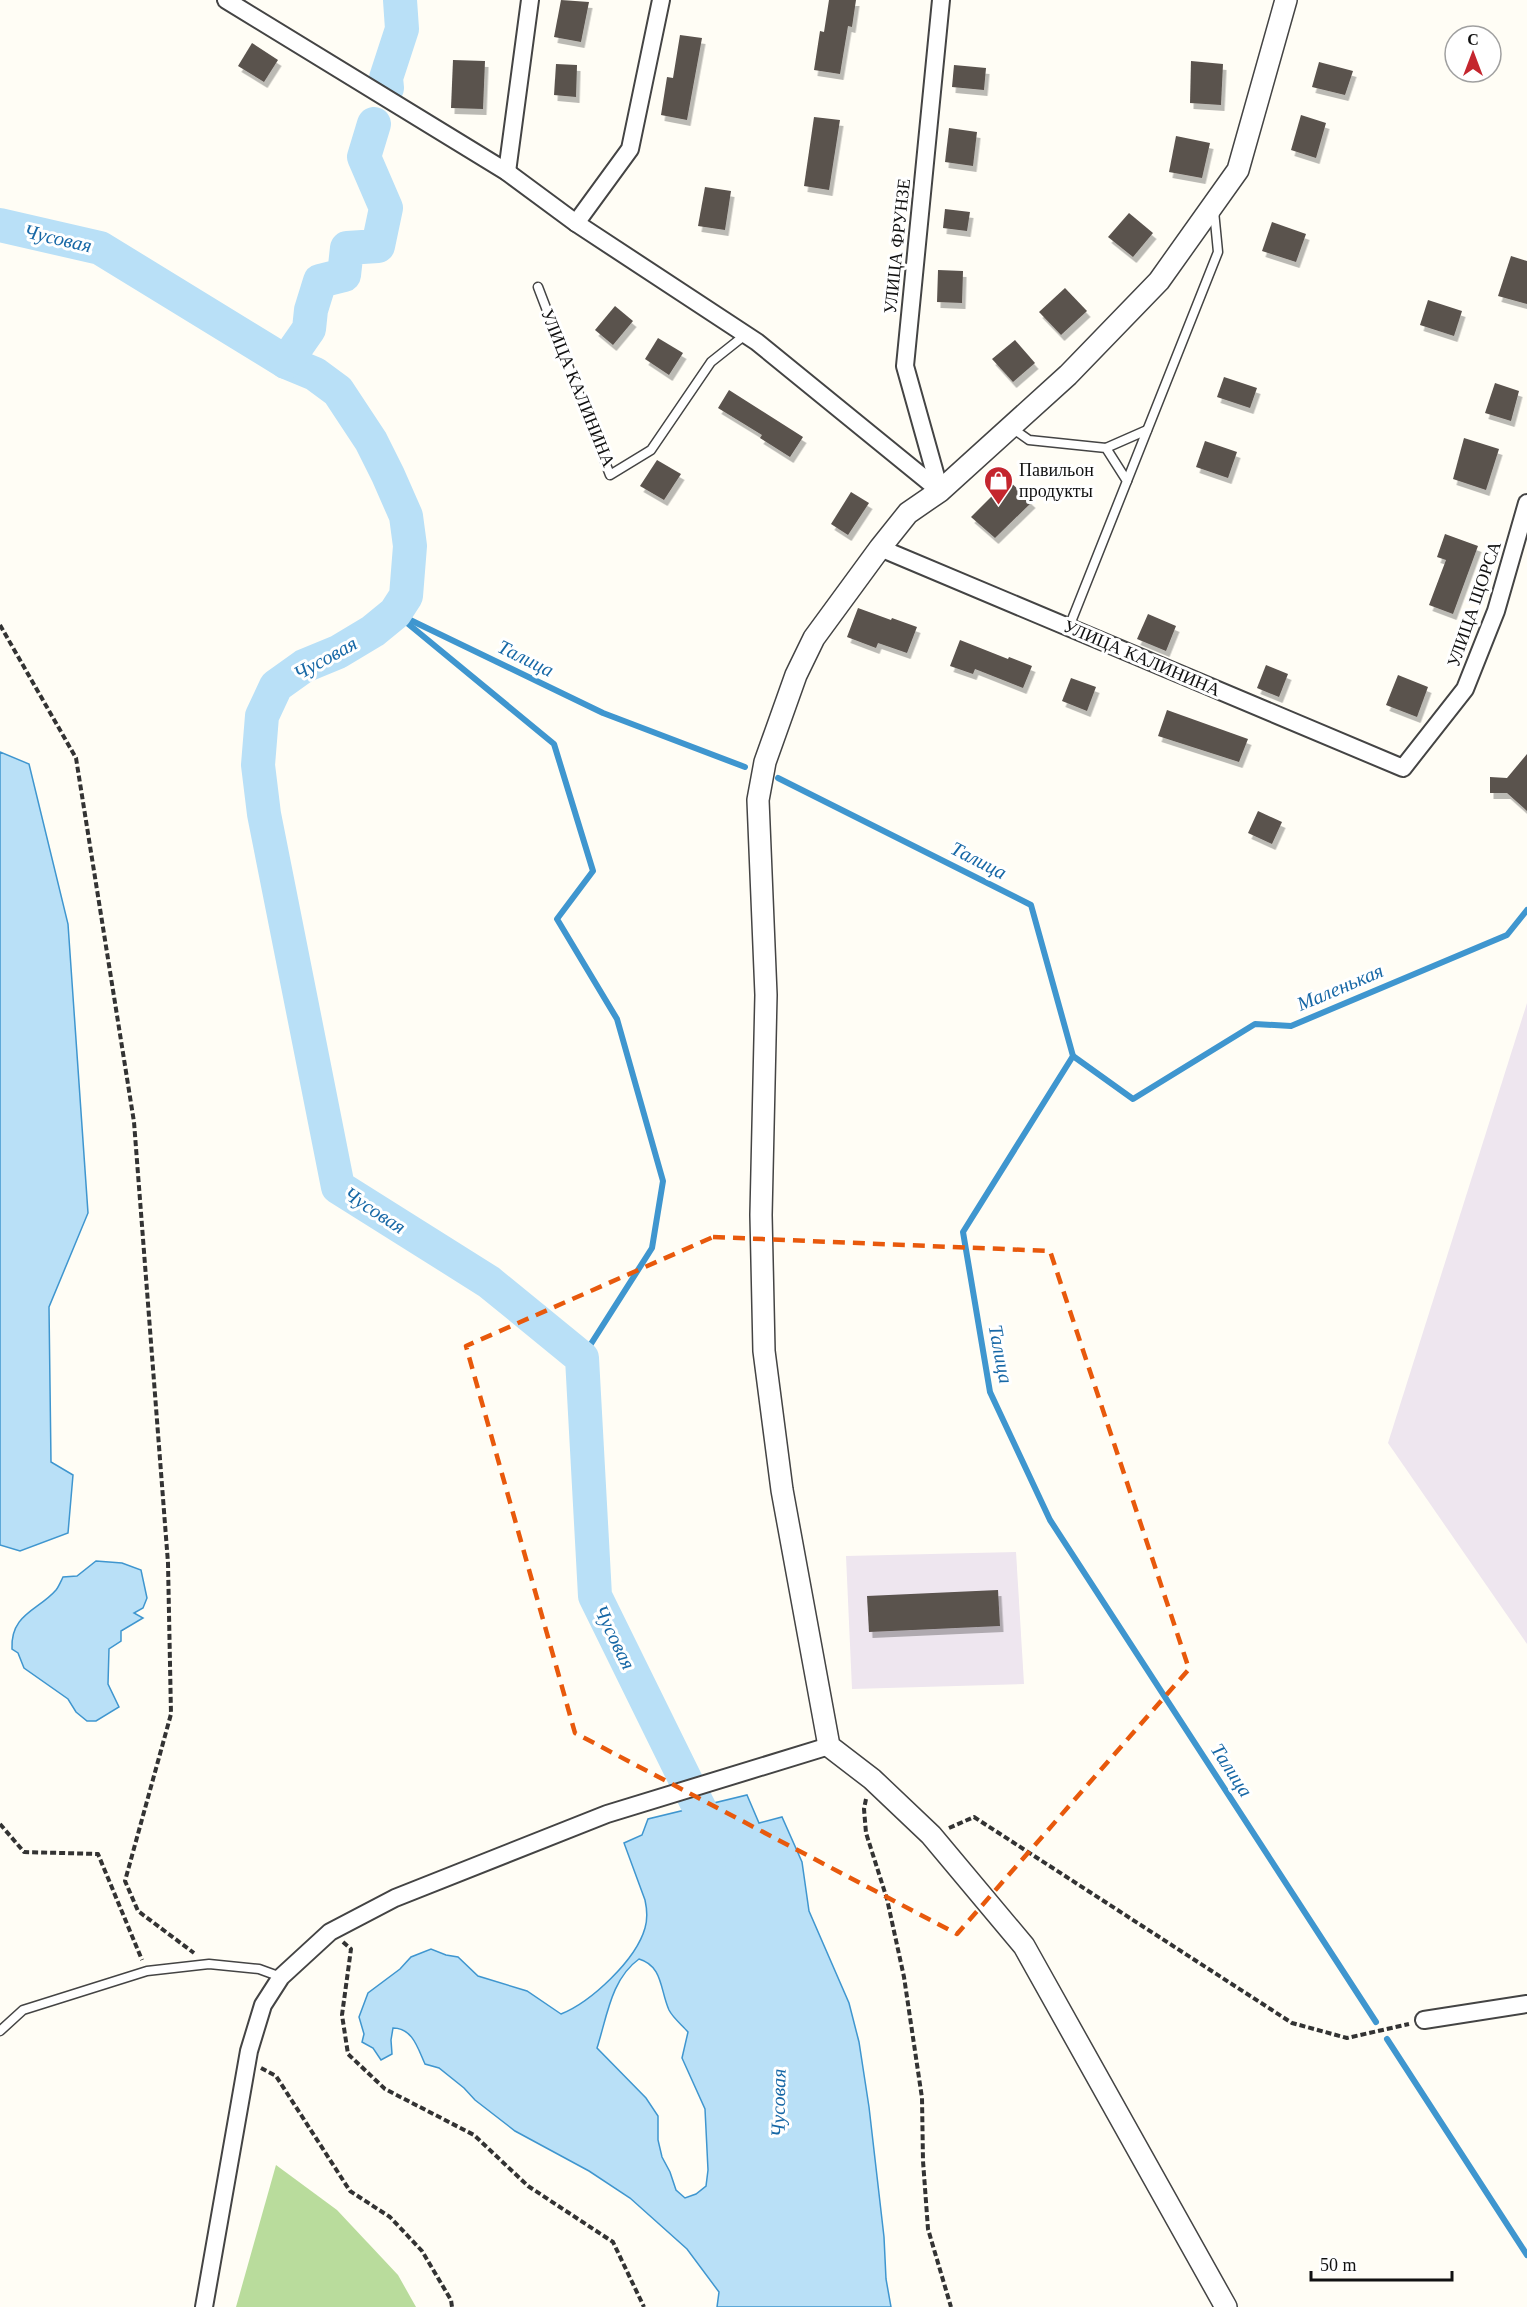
<svg xmlns="http://www.w3.org/2000/svg" width="1527" height="2307" viewBox="0 0 1527 2307" font-family="'Times New Roman',serif">
	<style>
		.industrial { fill: #eee6ef }
		.forest { fill: #b9dc9c }
		.water { fill: #b9e0f7; stroke: #3f96cf; stroke-width: 1.5; fill-rule: evenodd }
		.lines { fill: none; stroke-linecap: round; stroke-linejoin: round }
		.stream { stroke: #3f96cf; stroke-width: 6 }
		.river { stroke: #b9e0f7; stroke-width: 34 }
		.building { fill: #5a524d; filter: url(#shadow) }
		.service-casing { stroke: #444; stroke-width: 11 }
		.minor-casing { stroke: #444; stroke-width: 20 }
		.tertiary-casing { stroke: #444; stroke-width: 24 }
		.path { stroke: #333; stroke-width: 4; stroke-dasharray: 6 3; stroke-linecap: butt }
		.service { stroke: #fff; stroke-width: 8 }
		.minor { stroke: #fff; stroke-width: 16 }
		.tertiary { stroke: #fff; stroke-width: 21 }
		.marked { fill: none; stroke: #e8590c; stroke-width: 4.5; stroke-dasharray: 12 8; stroke-linejoin: round }
		.labels { text-anchor: middle; dominant-baseline: central; stroke-width: 6; stroke-linejoin: round; paint-order: stroke }
		.street-label { font-size: 18px; fill: #111; stroke: #fff }
		.poi-label { font-size: 18px; fill: #111; stroke: #fff; text-anchor: start }
		.water-label { font-size: 20px; font-style: italic; fill: #1768a6; stroke: #fff }
	</style>
	<defs>
		<filter id="shadow"><feDropShadow dx="3.5" dy="6" stdDeviation="0" flood-color="#0004"/></filter>
	</defs>
	<rect width="100%" height="100%" fill="#fffdf5"/>
	<g class="industrial">
		<path d="M1527,1003v641l-139,-201z"/>
		<path d="M1016,1552l8,132 -172,5 -6,-133z"/>
	</g>
	<path class="forest" d="M276,2165l61,45 61,65 18,32h-180z"/>
	<g class="water">
		<path d="M0,752l29,12 39,160 20,289 -39,94 2,155 22,13 -5,58 -48,18 -20,-6z"/>
		<path d="M96,1561l26,2 19,7 6,28 -4,10 -9,5 9,5 -22,13v10l-12,8 -1,35 11,23 -23,14h-9l-11,-9 -8,-13 -44,-31 -6,-15 -6,-4c-2,-35 27,-39 44,-59 3,-4 5,-9 7,-13l14,-1z"/>
		<path d="M747,1795l12,28 23,-6 20,45 7,49 40,92 10,39 10,65 15,130 2,42 5,28h-174l2,-15 -32,-43 -57,-51 -41,-27 -74,-40 -40,-31 -11,-12 -25,-20 -14,-4c-7,-15 -12,-36 -32,-36l-2,12 1,14 -11,6 -8,-12 -11,-6 2,-8 -5,-17 9,-24 32,-24 11,-12 20,-8 15,6 12,2 20,19 49,15 34,23c30,-12 75,-54 84,-86 3,-10 2,-19 0,-28l-21,-57 18,-8 6,-16zM639,1959c24,7 21,31 30,51 4,8 13,15 19,22l-6,26 23,51 3,61 -2,16 -10,8 -11,4 -9,-8 -6,-18 -8,-15 -4,-17v-24l-12,-18 -49,-50c10,-31 14,-69 42,-89z"/>
	</g>
	<g class="lines">
		<g class="stream">
			<path d="M395,613l159,131 39,127 -36,48 60,100 46,162 -11,67 -70,110"/>
			<path d="M404,617l199,96 142,54"/>
			<path d="M778,778l253,127 42,151 -110,176 27,160 60,128 326,502"/>
			<path d="M1073,1056l60,43 122,-75 36,2 216,-91 20,-25"/>
			<path d="M1387,2039l140,216"/>
		</g>
		<g class="river">
			<path d="M387,88l-1,-10 16,-49 -2,-29"/>
			<path d="M0,225l100,23 186,114 29,12 23,17 33,50 17,34 18,41 4,30 -4,50 -11,17 -22,18 -35,21 -34,14 -28,20 -14,30 -4,49 6,49 74,373 151,95 93,76 13,238 125,254"/>
			<path d="M286,362l23,-33 2,-19 9,-29 24,-6 3,-27 31,-2 8,-38 -22,-51 10,-33"/>
		</g>
	</g>
	<g class="building">
		<path d="M561,0l28,2 -8,40 -27,-5z"/>
		<path d="M829,0h27l-4,27 -4,-1 -8,48 -26,-4 6,-39 4,1z"/>
		<path d="M680,35l22,3 -15,82 -26,-5 6,-38 6,1z"/>
		<path d="M252,43l26,17 -14,22 -26,-16z"/>
		<path d="M453,60l32,1 -2,48 -32,-1z"/>
		<path d="M1191,61l32,3 -2,41 -31,-2z"/>
		<path d="M1319,62l34,9 -8,24 -33,-8z"/>
		<path d="M556,64l21,1 -1,32 -22,-2z"/>
		<path d="M954,65l32,3 -2,22 -32,-3z"/>
		<path d="M1301,115l25,8 -10,35 -25,-8z"/>
		<path d="M814,117l26,3 -11,70 -25,-4z"/>
		<path d="M949,128l28,4 -4,34 -28,-4z"/>
		<path d="M1176,136l34,7 -8,35 -33,-6z"/>
		<path d="M705,187l26,4 -6,39 -27,-4z"/>
		<path d="M945,209l25,3 -3,19 -24,-3z"/>
		<path d="M1129,213l24,20 -20,24 -25,-20z"/>
		<path d="M1272,222l34,12 -10,28 -34,-11z"/>
		<path d="M1511,256l16,5v43l-29,-8z"/>
		<path d="M938,270l25,1 -1,32 -25,-1z"/>
		<path d="M1065,288l22,23 -26,24 -22,-23z"/>
		<path d="M1428,300l34,11 -8,25 -34,-11z"/>
		<path d="M615,306l18,15 -20,24 -18,-15z"/>
		<path d="M658,338l25,15 -14,22 -24,-16z"/>
		<path d="M1015,340l20,23 -22,19 -21,-23z"/>
		<path d="M1224,377l33,11 -7,20 -33,-11z"/>
		<path d="M1495,383l24,8 -8,30 -26,-8z"/>
		<path d="M729,390l74,47 -13,20 -30,-19 2,-3 -44,-27z"/>
		<path d="M1464,438l35,11 -13,41 -33,-11z"/>
		<path d="M1205,441l32,11 -9,26 -32,-11z"/>
		<path d="M657,460l24,14 -17,26 -24,-14z"/>
		<path d="M1008,480l24,22 -37,36 -24,-21z"/>
		<path d="M851,492l18,11 -21,32 -17,-11z"/>
		<path d="M1445,534l33,12 -25,68 -24,-9 17,-45 -9,-3z"/>
		<path d="M858,608l33,12 1,-2 25,9 -10,26 -29,-10 -2,5 -29,-11z"/>
		<path d="M1148,614l28,12 -10,25 -29,-12z"/>
		<path d="M960,640l48,19 1,-2 23,9 -9,22 -48,-19 -2,5 -23,-8z"/>
		<path d="M1266,665l22,9 -9,23 -22,-9z"/>
		<path d="M1398,675l30,12 -11,30 -31,-12z"/>
		<path d="M1071,678l25,9 -9,24 -25,-10z"/>
		<path d="M1167,710l81,29 -9,23 -81,-26z"/>
		<path d="M1527,754v57l-20,-18h-17v-16l17,1z"/>
		<path d="M1258,811l24,11 -10,22 -24,-11z"/>
		<path d="M998,1590l2,36 -131,6 -2,-36z"/>
	</g>
	<g class="lines">
		<defs>
			<g id="service">
				<path d="M538,287l72,188 41,-25 60,-88 34,-27"/>
				<path d="M1012,428l17,12 77,8 21,33 -58,146"/>
				<path d="M1106,448l41,-18"/>
				<path d="M1127,481l91,-229 -4,-41"/>
				<path d="M0,2031l23,-21 124,-39 62,-7 50,5 22,8"/>
			</g>
			<g id="minor">
				<path d="M226,0l281,172 69,51 181,119 183,149"/>
				<path d="M507,172l23,-172"/>
				<path d="M576,223l54,-74 31,-149"/>
				<path d="M940,491l-35,-125 36,-366"/>
				<path d="M880,548l523,220 62,-79 31,-78 31,-108"/>
				<path d="M1424,2020l103,-16"/>
				<path d="M204,2307l45,-256 14,-46 18,-28 49,-45 65,-34 212,-84 222,-68"/>
			</g>
			<path id="tertiary" d="M1226,2307l-202,-361 -93,-111 -59,-56 -43,-33 -47,-256 -18,-139 -3,-136 5,-220 -8,-195 7,-38 31,-87 18,-37 66,-90 28,-35 32,-22 128,-116 91,-94 79,-111 48,-170"/>
		</defs>
		<use href="#service" class="service-casing"/>
		<use href="#minor" class="minor-casing"/>
		<use href="#tertiary" class="tertiary-casing"/>
		<g class="path">
			<path d="M0,625l76,133 58,364 34,441 3,151 -46,167 13,30 56,42"/>
			<path d="M866,1799l-2,10 2,24 21,66 17,78 18,121 1,63 5,68 23,78"/>
			<path d="M0,1824l24,28 74,2 44,106"/>
			<path d="M949,1828l25,-11 318,206 55,15 62,-14"/>
			<path d="M343,1942l8,7 -9,66 6,39 37,35 89,46 54,51 85,56 31,65"/>
			<path d="M261,2068l15,8 74,115 40,26 32,34 29,49 1,7"/>
		</g>
		<use href="#service" class="service"/>
		<use href="#minor" class="minor"/>
		<use href="#tertiary" class="tertiary"/>
	</g>
	<path class="marked" d="M713,1237l337,14 139,418 -232,265 -382,-201 -109,-387z"/>
	<defs>
		<symbol id="shop-pin" viewBox="-11 -11 22 30"><path d="M0 17L-7.5 6A9.5 9.5 0 1 1 7.5 6Z" fill="#c4262e" stroke="#fff"/><path d="M-5-2.5h2.3a2.7 3.5 0 0 1 5.4 0H5L5.5 6h-11ZM-1.5-2.5h3a1.5 2.3 0 0 0-3 0Z" fill="#fff"/></symbol>
	</defs>
	<g fill-rule="evenodd">
		<use href="#shop-pin" x="982" y="464" width="33" height="45"/>
	</g>
	<g class="labels">
		<g class="street-label">
			<text transform="translate(897 246) rotate(-84)">УЛИЦА ФРУНЗЕ</text>
			<text transform="translate(578 388) rotate(68)">УЛИЦА КАЛИНИНА</text>
			<text transform="translate(1474 604) rotate(-71)">УЛИЦА ЩОРСА</text>
			<text transform="translate(1142 658) rotate(23)">УЛИЦА КАЛИНИНА</text>
		</g>
		<g class="poi-label">
			<text x="1019" y="470">Павильон<tspan x="1019" dy="21">продукты</tspan></text>
		</g>
		<g class="water-label">
			<text transform="translate(58 238) rotate(13)">Чусовая</text>
			<text transform="translate(325 658) rotate(-29)">Чусовая</text>
			<text transform="translate(526 658) rotate(26)">Талица</text>
			<text transform="translate(979 860) rotate(27)">Талица</text>
			<text transform="translate(1340 987) rotate(-23)">Маленькая</text>
			<text transform="translate(375 1210) rotate(33)">Чусовая</text>
			<text transform="translate(1001 1354) rotate(79)">Талица</text>
			<text transform="translate(615 1637) rotate(64)">Чусовая</text>
			<text transform="translate(1232 1770) rotate(57)">Талица</text>
			<text transform="translate(778 2103) rotate(-89)">Чусовая</text>
		</g>
	</g>
	<g transform="translate(1473 54)"><circle r="28" fill="#ffffff" stroke="#a0a0a0" stroke-width="1.5"/>
	<path d="M0-4.5L10 22L0 15L-10 22Z" fill="#c4262e"/>
	<text y="-9" font-size="16" font-weight="bold" text-anchor="middle" fill="#111111">С</text>
	</g>
	<path d="M1311 2271v9h141v-9" fill="none" stroke="#111111" stroke-width="3"/>
	<text x="1320" y="2271" font-size="18" fill="#111111" stroke="#ffffff" stroke-width="4.5" paint-order="stroke">50 m</text>
</svg>
